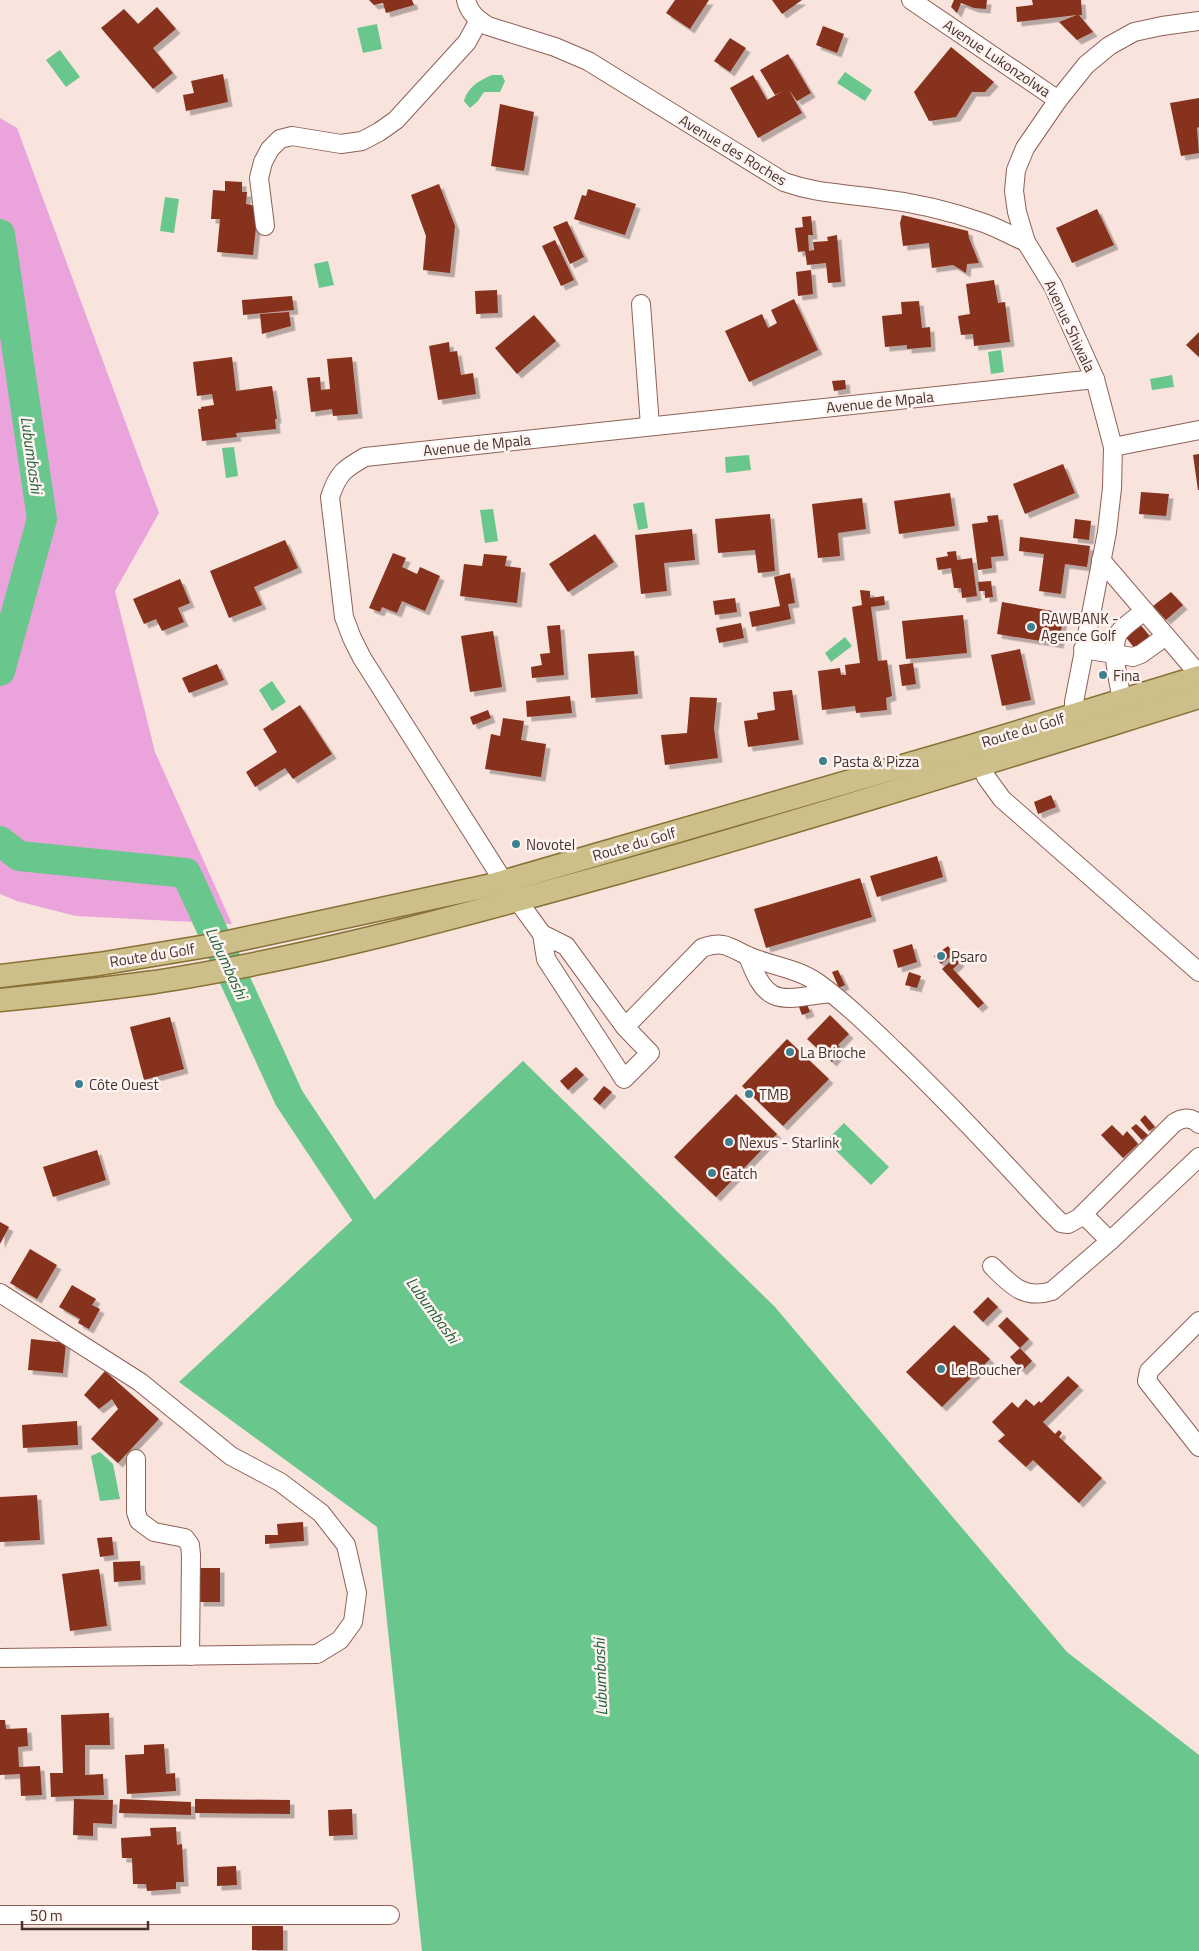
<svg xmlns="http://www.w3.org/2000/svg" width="1199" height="1951" viewBox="0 0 1199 1951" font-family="'Titillium Web',sans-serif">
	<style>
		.green { fill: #eaa4db }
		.water { fill: #69c68c }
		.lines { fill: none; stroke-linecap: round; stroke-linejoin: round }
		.river { stroke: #69c68c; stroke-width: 30 }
		.building { fill: #87301c; filter: url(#shadow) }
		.minor-casing { stroke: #8f6155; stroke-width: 20 }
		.major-casing { stroke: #887135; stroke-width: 25 }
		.minor { stroke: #fff; stroke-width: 18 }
		.major { stroke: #cdbf89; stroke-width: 22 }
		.poi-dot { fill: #3d8190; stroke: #fef3f0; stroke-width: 2 }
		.labels { text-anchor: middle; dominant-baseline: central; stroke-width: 5; stroke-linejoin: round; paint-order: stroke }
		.street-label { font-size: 15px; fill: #46312c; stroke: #fef3f0 }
		.poi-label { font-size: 15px; fill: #46312c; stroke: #fef3f0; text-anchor: start }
		.water-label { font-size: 16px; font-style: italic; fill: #20623c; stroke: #fef3f0 }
	</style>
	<defs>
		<filter id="shadow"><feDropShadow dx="4.5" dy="4.5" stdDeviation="0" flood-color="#0004"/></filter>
	</defs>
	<rect width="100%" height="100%" fill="#f8e3dd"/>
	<path class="green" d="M0,118l17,10 142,385 -44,78 40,161 77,172 -156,-8 -59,-15 -17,-7z"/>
	<g class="water">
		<path d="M377,24l5,25 -19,4 -6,-25z"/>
		<path d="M60,50l20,27 -14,10 -20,-27z"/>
		<path d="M845,72l27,18 -7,11 -28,-18z"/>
		<path d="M492,75h10l3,6 -5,11h-16l-6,9 -8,7 -6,-7c4,-14 14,-20 28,-26z"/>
		<path d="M165,197l14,2 -5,34 -14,-2z"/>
		<path d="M328,261l6,24 -15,3 -5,-24z"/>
		<path d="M1001,350l3,22 -13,2 -3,-22z"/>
		<path d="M1172,375l2,12 -22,3 -2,-11z"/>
		<path d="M234,447l4,29 -12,2 -4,-30z"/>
		<path d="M749,455l2,15 -25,3 -1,-16z"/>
		<path d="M644,502l4,26 -10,2 -5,-26z"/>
		<path d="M493,509l5,32 -13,2 -5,-33z"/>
		<path d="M845,637l7,9 -21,16 -6,-9z"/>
		<path d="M272,681l14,21 -14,9 -13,-21z"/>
		<path d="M523,1061l252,246 292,345 132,103v196h-777l-45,-424 -198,-145z"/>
		<path d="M844,1123l45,44 -18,18 -45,-44z"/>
		<path d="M100,1452l13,12 7,35 -20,2 -9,-45z"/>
	</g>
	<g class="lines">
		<g class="river">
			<path d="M0,234l42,285 -42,152"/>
			<path d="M0,841l19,15 167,17 103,225 97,146"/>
		</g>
	</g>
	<g class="building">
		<path d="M369,0h43l2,5 -28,8 -3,-10 -9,2z"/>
		<path d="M675,0h34l-19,29 -24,-16z"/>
		<path d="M772,0h30l-20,14z"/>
		<path d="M954,0h33l-1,9 -12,-1 -13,-5 -4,10 -6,-6z"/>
		<path d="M1032,0h49l1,15h-3l14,17 -16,8 -18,-18 18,-7 -60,7 -1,-15 17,-2z"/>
		<path d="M157,7l19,22 -23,19 20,25 -20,16 -52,-61 23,-19 14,15z"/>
		<path d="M823,26l21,8 -7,19 -21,-8z"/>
		<path d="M730,38l16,10 -16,24 -16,-11z"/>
		<path d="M951,47l43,35 -9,10h-13l-16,25 -27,4 -15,-29z"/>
		<path d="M788,54l23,39 -14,8 -8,-11 13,23 -44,25 -28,-50 23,-13 14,25 18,-10 -10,5 -15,-25z"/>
		<path d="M223,74l5,28 -42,9 -3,-16 11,-2 -3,-12z"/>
		<path d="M1199,98v29l-2,1 2,25 -18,3 -11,-53z"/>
		<path d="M500,104l34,8 -10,59 -33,-5z"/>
		<path d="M225,181l17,1v10h5l-1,12 10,2 -2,12h3l-4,37 -36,-3 3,-33h-9l2,-29 12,1z"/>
		<path d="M439,184l16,42 -5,47 -27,-3 3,-34 -15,-41z"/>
		<path d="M588,189l48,15 -11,31 -51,-16 8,-24 4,1z"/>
		<path d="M1097,209l17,36 -42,18 -16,-35z"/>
		<path d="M902,215l66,16 1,7 10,25 -12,1 -1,9 -13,-8 -21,3 -3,-25 -26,3 -3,-23z"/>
		<path d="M811,216l2,19h-5l1,16 5,-1 -1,-8 15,-1 -1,-4 10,-2 4,47 -13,1 -2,-20 -19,2 -2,-14 -7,1 -3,-24 8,-1 -1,-10z"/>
		<path d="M567,221l17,36 -14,7 -17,-37z"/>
		<path d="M555,240l19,40 -13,6 -19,-40z"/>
		<path d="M811,270l2,24 -15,2 -2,-24z"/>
		<path d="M994,280l4,23 7,-1 5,40 -36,4 -1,-12 -12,1 -3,-19 12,-2 -4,-30z"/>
		<path d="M497,290l1,23 -22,1 -1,-23z"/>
		<path d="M292,296l2,14 -51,5 -1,-15z"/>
		<path d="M794,299l24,51 -69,32 -24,-51 37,-17 6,14 9,-5 -6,-13z"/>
		<path d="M919,301l3,27 8,-1 1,20 -24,2v-4l-22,2 -3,-31 20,-2 -1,-12z"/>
		<path d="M289,312l2,14 -29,8 -2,-20z"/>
		<path d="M534,315l22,26 -39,33 -22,-26z"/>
		<path d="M1199,332v25l-13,-12z"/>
		<path d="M449,342l1,10 7,-1 4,24 12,-2 3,21 -38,6 -9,-54z"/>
		<path d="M232,357l4,34 36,-5 5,33h-2l1,10 -40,4 1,4 -35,4 -4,-32h3v-2l13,-2 -2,-11 -15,2 -4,-34z"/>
		<path d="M352,357l6,57 -25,2 -1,-7 -21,3 -4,-34 13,-1 1,13 9,-1 -3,-30z"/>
		<path d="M845,380l1,9 -12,2 -2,-10z"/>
		<path d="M1199,454v36h-1l-5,-35z"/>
		<path d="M1063,464l12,29 -50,21 -12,-30z"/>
		<path d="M1141,492l28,2 -3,22 -27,-2z"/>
		<path d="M950,493l5,33 -56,8 -5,-33z"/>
		<path d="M862,498l4,31 -28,4 2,23 -22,2 -6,-54z"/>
		<path d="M770,514l5,57 -17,2 -3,-23 -37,3 -3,-34z"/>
		<path d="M998,515l6,41 -13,1 1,11 -14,2 -6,-46 16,-2 -1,-6z"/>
		<path d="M1075,519l16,2 -2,19 -16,-2z"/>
		<path d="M692,529l3,31 -31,3 3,28 -26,3 -6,-59z"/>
		<path d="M595,534l19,28 -46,30 -19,-28z"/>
		<path d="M1020,537l70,9 -3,21 -22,-3 -4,30 -22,-3 5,-37 -25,-3z"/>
		<path d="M285,540l13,28 -44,19 8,18 -33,13 -19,-47z"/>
		<path d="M956,551l1,9 15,-2 5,38 -15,2 -1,-10h-7l-3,-20 -13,2 -2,-12 12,-2 -1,-4z"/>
		<path d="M393,553l13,5 -4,9 15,7 3,-7 20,9 -15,35 -23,-10 -5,12 -15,-6 -2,5 -11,-4z"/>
		<path d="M484,554l23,2 -2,10 16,2 -4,35 -57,-7 4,-32 18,2z"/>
		<path d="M790,573l5,30 -7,1 3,15 -39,8 -3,-15 31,-6 -6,-29z"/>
		<path d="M180,579l10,24 -12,5 6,14 -22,9 -6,-12 -12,5 -11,-25z"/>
		<path d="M991,581l2,16 -8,1v-7h-6l-1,-9z"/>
		<path d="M860,590l10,1v7l14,-2 1,9 -14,2 7,54 9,-1 5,36 -6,2 1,12 -31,3 -1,-7 -33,4 -4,-39 22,-3 1,7h5l-1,-10 15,-2 -8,-56 10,-2z"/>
		<path d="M1171,592l12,13 -17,15 -13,-14z"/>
		<path d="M735,598l2,14 -22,3 -2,-14z"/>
		<path d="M1002,602l62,11 -5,31 -62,-10z"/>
		<path d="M963,615l4,38 -61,6 -4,-38z"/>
		<path d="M741,623l3,15 -25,5 -3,-15z"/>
		<path d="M1139,623l12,15 -15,12 -12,-15z"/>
		<path d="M560,625l4,50 -32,3 -1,-11 11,-2 -2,-11 10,-1 -3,-27z"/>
		<path d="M493,631l9,56 -32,5 -9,-56z"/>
		<path d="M1020,649l11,51 -29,6 -11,-51z"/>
		<path d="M634,651l4,43 -47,4 -3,-44z"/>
		<path d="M913,663l3,21 -14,2 -3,-21z"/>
		<path d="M217,664l7,16 -35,13 -7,-15z"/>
		<path d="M792,690l7,50 -51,7 -4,-26 14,-2 -1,-6 18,-3 -2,-18z"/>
		<path d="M570,696l2,17 -45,4 -1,-16z"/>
		<path d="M690,697l27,1 -3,30 4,30 -53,7 -4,-30 26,-2z"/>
		<path d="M300,705l32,49 -39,25 -8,-11 -30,19 -9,-15 31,-20 -14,-23z"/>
		<path d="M488,710l3,8 -18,7 -3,-8z"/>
		<path d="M503,718l21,3 -3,19 25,4 -5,33 -56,-8 6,-35 9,2z"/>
		<path d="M1051,795l5,12 -18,7 -4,-12z"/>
		<path d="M937,856l6,21 -66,20 -7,-21z"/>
		<path d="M860,878l12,39 -106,31 -12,-39z"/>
		<path d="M912,944l5,18 -19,6 -5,-18z"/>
		<path d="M948,946l6,8 -13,10 -7,-8z"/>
		<path d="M955,957l5,5 -7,7 31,34 -6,5 -36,-39z"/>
		<path d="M838,970l7,15 -6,3 -7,-16z"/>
		<path d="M909,972l12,4 -4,12 -12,-3z"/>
		<path d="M807,1004l3,8 -8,3 -3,-8z"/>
		<path d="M830,1015l19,19 -11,11 5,5 -11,12 -25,-23z"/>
		<path d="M170,1017l14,52 -40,11 -14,-53z"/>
		<path d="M787,1039l42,40 -46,47 -41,-40z"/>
		<path d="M576,1067l8,8 -16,15 -8,-9z"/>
		<path d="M604,1086l8,6 -12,13 -7,-6z"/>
		<path d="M736,1094l41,40 -61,63 -42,-40z"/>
		<path d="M1145,1115l10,12 -6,4 -9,-11z"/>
		<path d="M1136,1124l12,11 -6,5 -11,-12z"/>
		<path d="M1112,1125l11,11 4,-5 11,13 -15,14 -22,-23z"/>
		<path d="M97,1150l9,30 -53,17 -10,-30z"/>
		<path d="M0,1222l9,5 -9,17z"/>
		<path d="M30,1249l27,16 -20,34 -27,-16z"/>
		<path d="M72,1285l24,14 -4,6 8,4 -11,20 -11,-6 2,-4 -21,-12z"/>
		<path d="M988,1297l10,10 -15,15 -10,-10z"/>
		<path d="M1007,1317l22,22 -9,9 12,13 -10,10 -12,-14 10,-9 -22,-22z"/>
		<path d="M954,1325l36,34 -48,48 -36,-35z"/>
		<path d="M31,1339l35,4 -3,30 -35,-3z"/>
		<path d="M105,1371l54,48 -41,44 -27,-24 27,-30 -6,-10 -13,10 -15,-14z"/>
		<path d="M1068,1376l11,10 -36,36 12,12 4,-4 3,3 -3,4 43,41 -23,25 -46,-43 -7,7 -28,-26 7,-6 -13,-13 20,-20 6,6 8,-9 8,7 5,-5 2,2z"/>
		<path d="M77,1421l1,24 -55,3 -1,-23z"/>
		<path d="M37,1495l3,45 -40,2v-45z"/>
		<path d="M303,1522l1,19 -39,3v-9h13l-1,-11z"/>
		<path d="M112,1537l2,18 -14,2 -3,-19z"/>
		<path d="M140,1561l1,19 -27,2 -1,-20z"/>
		<rect x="199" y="1568" width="21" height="34"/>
		<path d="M99,1569l8,57 -37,5 -8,-57z"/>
		<path d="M109,1713l1,32h-25v30l18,-1 1,21 -53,2 -1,-24h13l-2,-58z"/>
		<path d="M0,1720h5l1,9 21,-1 1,18 -10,1 1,20 21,-1 2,29 -21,1 -1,-22 -20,1z"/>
		<path d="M164,1744l2,30 9,-1 1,18 -49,3 -2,-39 19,-1v-9z"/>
		<path d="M74,1799l39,1 -1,24 -19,-1v13l-20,-1z"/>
		<path d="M120,1799l71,3v13l-72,-2z"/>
		<path d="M195,1799l95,1v14l-95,-1z"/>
		<path d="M352,1809l1,26 -24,1 -1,-26z"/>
		<path d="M176,1827l1,18 5,-1 2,38h-8v7l-29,2 -1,-7h-13l-1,-26h-10l-1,-20 30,-2 -1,-8z"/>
		<path d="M236,1866l1,19 -20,1v-19z"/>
		<rect x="252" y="1926" width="31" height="24"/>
	</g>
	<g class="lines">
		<defs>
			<g id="minor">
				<path d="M466,0c3,13 12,20 22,26l67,21 33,14 196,121c34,12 57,11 91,16 36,4 75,13 109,25 14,5 28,13 42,19"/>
				<path d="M911,0l147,100"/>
				<path d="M265,226l-6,-48 4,-16 7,-13 10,-10 12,-3 49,8 21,-3 17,-9 17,-12 71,-78 12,-22"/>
				<path d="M641,304l9,122"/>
				<path d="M1113,447l86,-17"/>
				<path d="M1101,560l95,111 2,6"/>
				<path d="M1083,649l50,8 8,-3 25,-18"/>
				<path d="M1122,700c-3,-17 -12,-51 -4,-66 4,-7 20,-18 27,-23"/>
				<path d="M1078,726l-4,-12v-12l33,-170 5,-44 1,-41 -18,-68 -42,-93 -27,-44 -9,-30 -3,-21 2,-21 9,-22 33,-48 28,-35 23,-19 25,-14 28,-6 37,-5"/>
				<path d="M982,766l4,11 16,22 197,173"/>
				<path d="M542,934l24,12 59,81 25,26 -26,26 -78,-120 -4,-25 -38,-52 -142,-224 -10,-20 -8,-21 -14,-120c8,-24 14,-28 35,-40l730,-78"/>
				<path d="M748,956c19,53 33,43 82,37"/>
				<path d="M625,1027l77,-79c22,-8 27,-1 46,8 23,10 49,12 70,27 29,21 54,46 79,70 53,51 102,104 152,158l12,12 7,1 11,-6 95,-95c9,-6 17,-6 25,1"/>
				<path d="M1083,1214l27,27"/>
				<path d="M992,1266c19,19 32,34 60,25l58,-50 89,-84"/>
				<path d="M0,1293l140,89 91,74 49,26 41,31 25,32 11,48 -4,29 -13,18 -23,14 -317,4"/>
				<path d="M1199,1321l-50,50 -2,10 52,66"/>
				<path d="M136,1459v53l3,9 15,11 31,6 5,7 1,10 -1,101"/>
				<path d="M0,1915h390"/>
			</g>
			<g id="major">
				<path d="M0,976l99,-12 120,-20 273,-59 483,-140 224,-68"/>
				<path d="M0,1000c52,-5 103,-11 155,-18 159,-25 317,-69 472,-112 192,-54 382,-114 572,-173"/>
			</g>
		</defs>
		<use href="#minor" class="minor-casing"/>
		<use href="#major" class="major-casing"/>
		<use href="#minor" class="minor"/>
		<use href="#major" class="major"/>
	</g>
	<g class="poi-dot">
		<circle cx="1031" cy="627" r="5"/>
		<circle cx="1103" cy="675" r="5"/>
		<circle cx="823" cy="761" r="5"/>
		<circle cx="516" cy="844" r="5"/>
		<circle cx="941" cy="956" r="5"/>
		<circle cx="790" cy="1052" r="5"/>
		<circle cx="79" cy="1084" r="5"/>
		<circle cx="749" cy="1094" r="5"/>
		<circle cx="729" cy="1142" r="5"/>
		<circle cx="712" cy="1173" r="5"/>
		<circle cx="941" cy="1369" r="5"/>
	</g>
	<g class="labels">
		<g class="street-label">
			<text transform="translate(997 58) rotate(34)">Avenue Lukonzolwa</text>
			<text transform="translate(733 150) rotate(31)">Avenue des Roches</text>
			<text transform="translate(1070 326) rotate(65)">Avenue Shiwala</text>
			<text transform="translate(880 402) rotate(-6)">Avenue de Mpala</text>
			<text transform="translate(477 445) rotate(-6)">Avenue de Mpala</text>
			<text transform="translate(1023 730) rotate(-17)">Route du Golf</text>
			<text transform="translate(634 844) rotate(-16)">Route du Golf</text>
			<text transform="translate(152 955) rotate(-9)">Route du Golf</text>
		</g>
		<g class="poi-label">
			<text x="1041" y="618">RAWBANK -<tspan x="1041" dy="17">Agence Golf</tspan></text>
			<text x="1113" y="675">Fina</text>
			<text x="833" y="761">Pasta &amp; Pizza</text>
			<text x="526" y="844">Novotel</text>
			<text x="951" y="956">Psaro</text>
			<text x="800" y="1052">La Brioche</text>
			<text x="89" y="1084">Côte Ouest</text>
			<text x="759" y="1094">TMB</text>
			<text x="739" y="1142">Nexus - Starlink</text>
			<text x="722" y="1173">Catch</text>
			<text x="951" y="1369">Le Boucher</text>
		</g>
		<g class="water-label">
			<text transform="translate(32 455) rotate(82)">Lubumbashi</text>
			<text transform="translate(227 963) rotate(65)">Lubumbashi</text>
			<text transform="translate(433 1310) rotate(54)">Lubumbashi</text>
			<text transform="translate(600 1677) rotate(-92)">Lubumbashi</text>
		</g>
	</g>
	<path d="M22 1921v8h126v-8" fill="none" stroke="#46312c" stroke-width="2.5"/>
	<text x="30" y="1921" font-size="15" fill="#46312c" stroke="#fef3f0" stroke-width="4" paint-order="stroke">50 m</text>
</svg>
